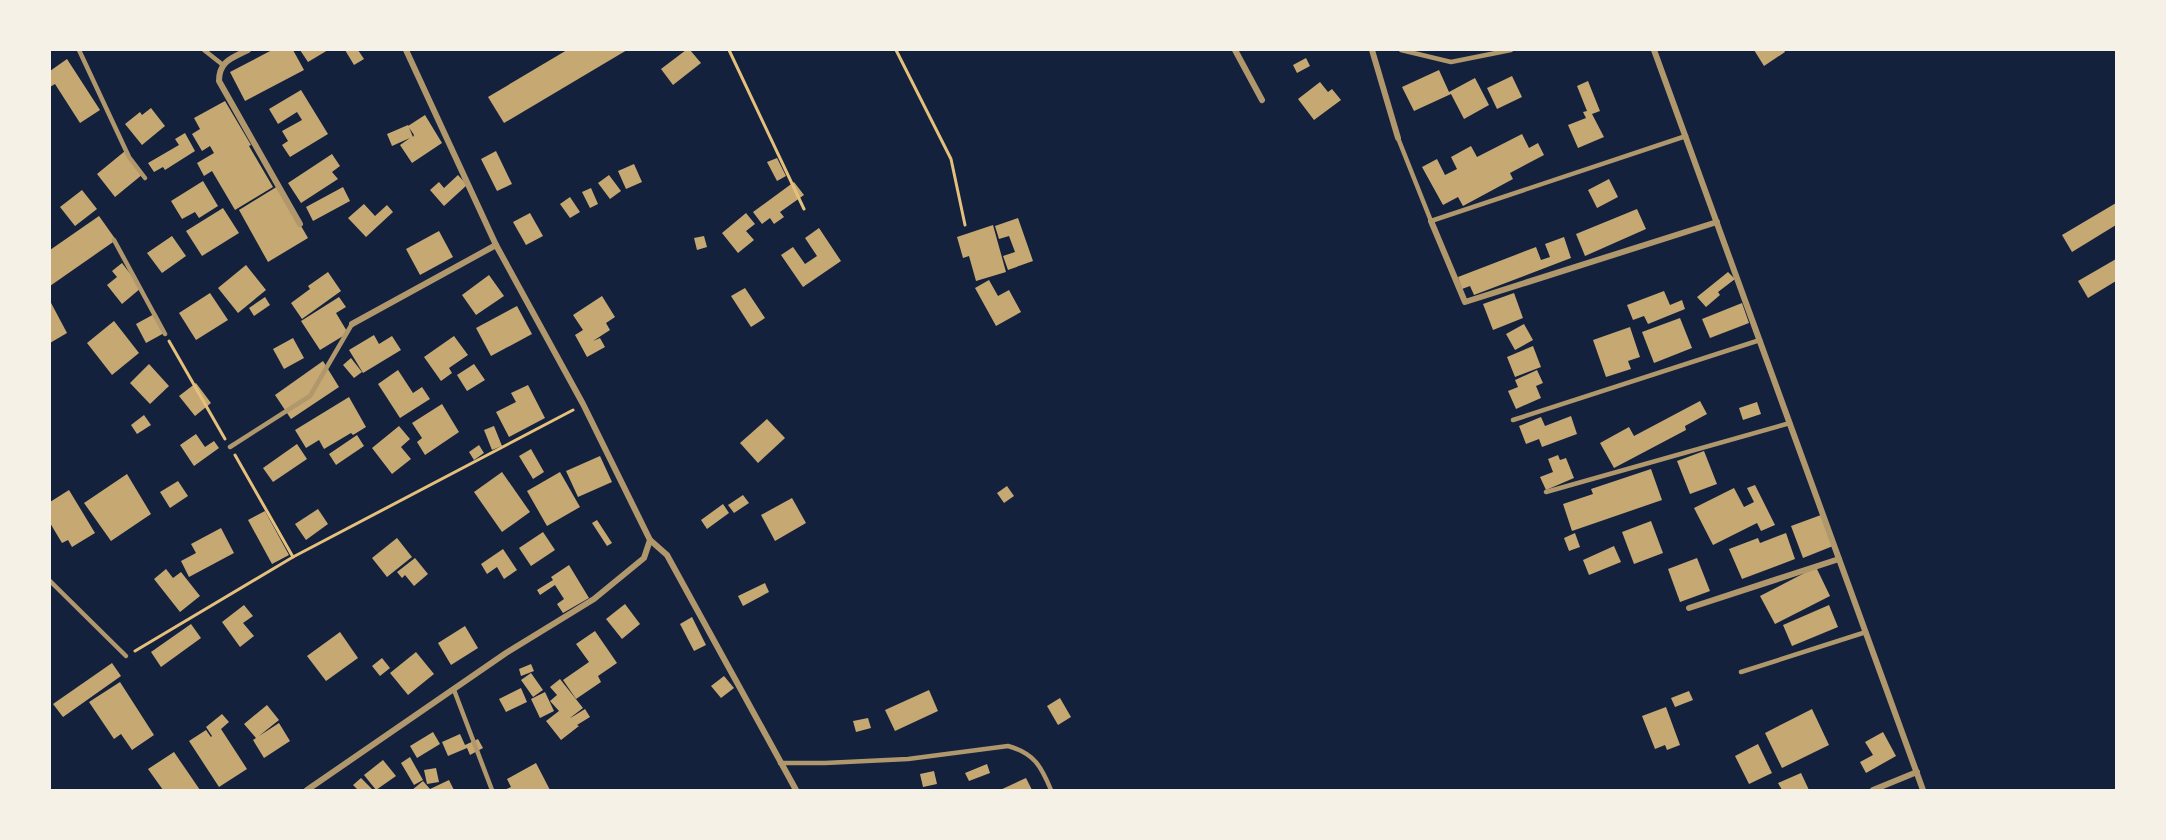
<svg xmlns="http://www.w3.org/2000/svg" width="2166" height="840" viewBox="0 0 2166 840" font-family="Roboto,sans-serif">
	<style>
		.building { fill: #c6a872 }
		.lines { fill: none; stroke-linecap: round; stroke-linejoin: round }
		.path { stroke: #e5c07b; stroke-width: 3 }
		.service { stroke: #b1986c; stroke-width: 4.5 }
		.minor { stroke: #b1986c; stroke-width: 6 }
	</style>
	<rect width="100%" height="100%" fill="#14213d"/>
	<g class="building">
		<path d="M272,50h21l11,20 -59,31 -15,-29z"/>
		<path d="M300,50h28l-20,12z"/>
		<path d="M345,50h13l6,9 -10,6z"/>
		<path d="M567,50h60l-123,73 -16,-26z"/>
		<path d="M686,50h4l11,13 -28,22 -12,-16z"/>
		<path d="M1754,50h30l1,2 -21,14z"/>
		<path d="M1306,58l4,8 -13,7 -4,-8z"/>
		<path d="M67,59l33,51 -20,13 -25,-39 -5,3v-16z"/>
		<path d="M1439,70l10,22 26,-14 14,27 -25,14 -13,-25 -37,17 -12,-24z"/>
		<path d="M1512,76l10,21 -25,12 -10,-21z"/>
		<path d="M1588,81l12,30 -8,3 12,23 -26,11 -10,-23 18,-7 -3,-6 4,-1 -10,-25z"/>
		<path d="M1320,82l8,10 4,-3 9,11 -27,20 -16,-21z"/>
		<path d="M301,90l27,44 -38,23 -8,-12 6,-4 -6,-10 20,-11 -5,-8 -19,12 -9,-15z"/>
		<path d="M225,101l26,44 -2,1 24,41 -38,23 -23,-39 -8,5 -7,-13 17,-10 -4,-7 -8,5 -10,-17 8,-5 -6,-11z"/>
		<path d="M151,108l14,18 -23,19 -17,-21 15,-12 2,3z"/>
		<path d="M425,115l17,28 -30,20 -12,-18 10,-7 -18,8 -5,-12 21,-9 5,12 1,-2 -6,-9z"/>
		<path d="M185,133l10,18 -30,19 -2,-3 -9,5 -6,-9 31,-18 -4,-6z"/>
		<path d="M1522,134l7,14 9,-5 6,12 -34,18 3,6 -50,27 -5,-9 -15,8 -21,-38 15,-8 8,16 12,-6 -6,-12 20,-11 6,11z"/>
		<path d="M125,151l18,23 -28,23 -18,-23z"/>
		<path d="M496,151l16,33 -15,7 -16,-32z"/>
		<path d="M332,154l8,12 -8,6 6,7 -37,24 -13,-20z"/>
		<path d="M777,158l9,18 -9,5 -10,-19z"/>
		<path d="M634,164l8,18 -16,7 -8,-18z"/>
		<path d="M458,175l9,10 -23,21 -14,-16 9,-8 5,6z"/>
		<path d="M609,175l12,16 -11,8 -12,-16z"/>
		<path d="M1609,179l9,18 -21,11 -9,-18z"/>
		<path d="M203,181l15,25 -19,12 -4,-6 -13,7 -11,-18z"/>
		<path d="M794,182l10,13 -24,17 4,5 -10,7 -4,-6 -8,6 -9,-12z"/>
		<path d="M278,186l30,52 -40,24 -29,-52z"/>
		<path d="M343,187l7,14 -37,20 -7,-14z"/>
		<path d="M591,188l7,16 -8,4 -8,-16z"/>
		<path d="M82,190l15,19 -22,17 -15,-19z"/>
		<path d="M570,197l10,15 -10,6 -10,-14z"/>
		<path d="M2116,203v22l-44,27 -10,-17z"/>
		<path d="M364,204l11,12 12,-11 6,7 -27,25 -18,-19z"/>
		<path d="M223,208l16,25 -37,23 -16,-25z"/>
		<path d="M1637,209l9,20 -61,27 -9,-22z"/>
		<path d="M530,213l13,23 -17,9 -13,-23z"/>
		<path d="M746,213l9,11 -9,7 8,9 -16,13 -16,-20z"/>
		<path d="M99,216l17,24 -66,46v-36z"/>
		<path d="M1018,218l15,43 -25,9 -5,-14 12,-4 -6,-16 -10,3 -4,-13z"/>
		<path d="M993,225l13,47 -30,9 -7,-25 -6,2 -6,-21z"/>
		<path d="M819,228l22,33 -38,26 -22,-32 12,-8 12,17 12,-8 -12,-18z"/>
		<path d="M439,231l14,26 -33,18 -14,-26z"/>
		<path d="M172,236l14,20 -24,17 -15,-20z"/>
		<path d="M704,236l3,11 -10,3 -3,-12z"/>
		<path d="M1564,237l7,21 -97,37 -4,-9 -8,3 -4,-12 78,-30 5,13 9,-3 -5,-13z"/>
		<path d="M2116,259v22l-28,17 -10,-17z"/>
		<path d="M122,263l19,25 -19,16 -15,-19 10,-8 -5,-6z"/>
		<path d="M246,265l20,25 -28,23 -20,-25z"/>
		<path d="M328,272l13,19 -39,28 -11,-16 19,-14 -2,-3z"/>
		<path d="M1728,272l7,7 -17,13 2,3 -14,12 -9,-10z"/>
		<path d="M489,275l15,21 -28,19 -14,-20z"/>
		<path d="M989,280l9,16 11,-6 12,22 -25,14 -21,-38z"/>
		<path d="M745,288l20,30 -14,9 -20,-31z"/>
		<path d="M1664,291l6,14 12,-5 3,9 -37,15 -4,-8 -11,4 -6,-15z"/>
		<path d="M210,293l18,27 -32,20 -17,-27z"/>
		<path d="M1514,293l9,25 -30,12 -10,-26z"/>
		<path d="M602,296l13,21 -9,6 4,7 -17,11 7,-3 5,9 -18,10 -12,-22 8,-5 -10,-15z"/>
		<path d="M265,297l5,8 -16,11 -5,-8z"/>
		<path d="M339,297l7,10 -10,6 12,20 -28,17 -19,-29z"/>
		<path d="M50,301l17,32 -17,10z"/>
		<path d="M1742,303l7,20 -39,15 -8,-19z"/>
		<path d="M517,306l15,28 -41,22 -15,-28z"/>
		<path d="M156,313l10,19 -20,11 -10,-19z"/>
		<path d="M1680,318l12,30 -38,15 -12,-31z"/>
		<path d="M114,321l25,32 -27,22 -25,-32z"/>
		<path d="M1524,324l9,16 -18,10 -9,-16z"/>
		<path d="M1630,327l10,30 -12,4 3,8 -25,8 -13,-37z"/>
		<path d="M374,335l5,9 13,-8 9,14 -38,23 -14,-23z"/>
		<path d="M454,336l14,19 -19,13 3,5 -11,8 -17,-24z"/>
		<path d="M293,338l11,20 -20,11 -11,-20z"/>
		<path d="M1533,346l8,21 -26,10 -8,-20z"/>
		<path d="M351,358l11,14 -8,6 -11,-13z"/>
		<path d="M323,361l16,26 -48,32 -16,-24z"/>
		<path d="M149,364l20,22 -19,18 -20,-21z"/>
		<path d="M474,364l11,16 -18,11 -10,-16z"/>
		<path d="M398,370l15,23 9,-6 8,12 -30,19 -22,-34z"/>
		<path d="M1537,370l6,13 -7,3 5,12 -25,11 -8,-18 10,-4 -3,-7z"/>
		<path d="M196,383l15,20 -16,13 -16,-20z"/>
		<path d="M528,385l17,33 -36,19 -13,-25 20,-10 -5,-9z"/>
		<path d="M349,397l17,30 -13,8 -2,-2 -27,16 -5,-9 -13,8 -11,-18z"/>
		<path d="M1700,401l7,13 -22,12 1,4 -72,38 -14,-25 29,-16 5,9z"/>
		<path d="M1757,402l4,12 -18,6 -4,-12z"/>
		<path d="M442,404l17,28 -34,23 -8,-13 5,-4 -10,-15z"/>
		<path d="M144,415l7,10 -14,9 -6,-9z"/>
		<path d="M1571,416l6,18 -35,13 -3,-8 -13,5 -7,-18 22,-9 4,9z"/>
		<path d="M767,419l18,19 -27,25 -18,-20z"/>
		<path d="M399,426l11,13 -9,8 10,12 -19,15 -20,-26z"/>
		<path d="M494,426l8,20 -10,4 -8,-20z"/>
		<path d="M196,434l9,13 9,-6 5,7 -25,18 -14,-21z"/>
		<path d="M357,435l7,11 -28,19 -7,-11z"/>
		<path d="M297,444l10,15 -34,23 -10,-14z"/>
		<path d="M479,445l5,8 -10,7 -5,-8z"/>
		<path d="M531,449l13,23 -11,7 -14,-23z"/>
		<path d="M1704,451l13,33 -27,10 -13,-33z"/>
		<path d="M1558,455l2,5 6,-2 8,20 -28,12 -6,-13 13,-5 -5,-13z"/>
		<path d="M600,456l12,26 -34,15 -12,-26z"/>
		<path d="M1651,469l11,31 -90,31 -9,-27 30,-10 -2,-5z"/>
		<path d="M502,472l28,40 -28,20 -28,-40z"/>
		<path d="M560,472l20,35 -33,19 -20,-35z"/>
		<path d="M127,474l24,40 -40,27 -27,-38z"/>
		<path d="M178,481l10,15 -18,12 -10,-16z"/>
		<path d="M1755,485l20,40 -14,6 -4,-8 -44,22 -19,-37 40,-20 10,19 10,-5 -7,-14z"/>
		<path d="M1007,486l7,10 -10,7 -7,-10z"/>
		<path d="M69,490l26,43 -23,14 -4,-7 -6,3 -12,-20v-21z"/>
		<path d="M743,495l6,8 -15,10 -6,-8z"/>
		<path d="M792,498l14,25 -31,18 -14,-26z"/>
		<path d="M723,504l6,9 -22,16 -6,-9z"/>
		<path d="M318,509l10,15 -22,16 -11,-16z"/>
		<path d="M265,511l24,44 -17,9 -24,-44z"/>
		<path d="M1821,515l12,31 -30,12 -12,-32z"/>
		<path d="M597,520l15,23 -5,3 -15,-23z"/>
		<path d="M1651,521l12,32 -29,11 -12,-32z"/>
		<path d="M221,528l13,25 -45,24 -8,-16 15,-8 -5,-9z"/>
		<path d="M543,532l12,18 -24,16 -12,-18z"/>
		<path d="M1575,533l5,14 -11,4 -5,-13z"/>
		<path d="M1786,533l9,26 -53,20 -13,-30 29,-11 2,5z"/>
		<path d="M397,538l15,19 -25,20 -15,-19z"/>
		<path d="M1614,546l7,16 -32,13 -6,-15z"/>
		<path d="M503,549l14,21 -13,9 -7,-12 -10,7 -6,-10z"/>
		<path d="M415,558l13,16 -14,12 -9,-11 -3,3 -5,-6z"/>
		<path d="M1697,558l13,33 -30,11 -12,-33z"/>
		<path d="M569,565l20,33 -26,15 -6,-9 7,-5 -9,-14 -15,10 -3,-5 16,-10 -2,-3z"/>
		<path d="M1816,567l14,29 -55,28 -15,-28z"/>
		<path d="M166,569l7,9 8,-6 19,24 -20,16 -26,-33z"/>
		<path d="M765,583l4,9 -26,14 -5,-10z"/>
		<path d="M625,604l15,20 -18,15 -16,-20z"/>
		<path d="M244,605l9,11 -10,7 11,13 -14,11 -18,-25z"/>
		<path d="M1829,605l9,22 -46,19 -9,-21z"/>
		<path d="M692,617l14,28 -12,6 -14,-27z"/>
		<path d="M191,624l10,14 -40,29 -10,-15z"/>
		<path d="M465,626l13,22 -27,17 -13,-22z"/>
		<path d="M595,631l22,32 -19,13 3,6 -25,17 -13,-19 26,-18 -13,-18z"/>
		<path d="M340,632l18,26 -32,23 -19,-25z"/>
		<path d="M416,652l18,22 -26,21 -18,-22z"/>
		<path d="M382,658l8,10 -10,8 -8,-10z"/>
		<path d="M112,663l9,13 -58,41 -10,-13z"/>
		<path d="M531,664l3,7 -13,5 -2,-7z"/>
		<path d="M531,673l12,17 -10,7 -12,-17z"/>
		<path d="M724,676l10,12 -13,10 -10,-12z"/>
		<path d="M560,679l23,29 -13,10 2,-1 4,5 -4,-5 13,-8 5,8 -13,8 2,1 -18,14 -15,-19 13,-10 -9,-10 7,-6 -7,-8z"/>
		<path d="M120,682l34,53 -22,15 -11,-16 -7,5 -25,-37z"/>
		<path d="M521,688l6,14 -21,10 -7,-13z"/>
		<path d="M929,690l9,21 -43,20 -10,-21z"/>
		<path d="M1689,691l4,9 -18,7 -4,-9z"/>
		<path d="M545,692l9,19 -14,7 -9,-19z"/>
		<path d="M1060,698l11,19 -13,8 -11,-19z"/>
		<path d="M267,705l12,15 -20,16 20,-13 11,18 -26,17 -11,-18 3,-2 -12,-14z"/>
		<path d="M1666,707l14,38 -13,5 -2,-5 -10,4 -13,-33z"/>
		<path d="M1812,709l17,36 -47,23 -17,-35z"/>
		<path d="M222,714l7,8 -8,7 26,40 -28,18 -30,-46 17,-11 5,7 1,-1 -6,-9z"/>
		<path d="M868,718l3,10 -15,4 -3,-11z"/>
		<path d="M433,732l7,12 -23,14 -7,-12z"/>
		<path d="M1883,732l13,24 -30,17 -6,-11 13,-7 -8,-13z"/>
		<path d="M460,734l5,11 13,-6 5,9 -13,7 -3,-7 -19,8 -6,-14z"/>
		<path d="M1758,744l14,29 -23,11 -14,-28z"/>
		<path d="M174,752l26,38h-37l-15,-21z"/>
		<path d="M410,757l13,23 -9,5 -13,-22z"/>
		<path d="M383,760l13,16 -20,14 -12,-15z"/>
		<path d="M536,763l14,27h-46l7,-3 -4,-8z"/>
		<path d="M987,764l3,9 -21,8 -4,-8z"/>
		<path d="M436,768l3,14 -12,2 -3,-14z"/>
		<path d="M934,771l3,13 -14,3 -3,-13z"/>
		<path d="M1801,773l8,17h-27l-4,-7z"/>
		<path d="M361,778l12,12h-15l-5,-5z"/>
		<path d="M1026,778l6,12h-32z"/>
		<path d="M449,780l5,10h-42l11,-9 7,8z"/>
	</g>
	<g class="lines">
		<g class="path">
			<path d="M729,50l75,159"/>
			<path d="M896,50l55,109 14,66"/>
			<path d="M169,341l56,98"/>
			<path d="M235,455l58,102"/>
			<path d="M135,651l158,-94 280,-147"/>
		</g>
		<g class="service">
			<path d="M79,50l50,107 16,21"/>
			<path d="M204,50l19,15"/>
			<path d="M1401,50l50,12 60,-12"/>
			<path d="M1398,138l33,83 255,-85"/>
			<path d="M114,240l51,94"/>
			<path d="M1513,420l247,-80"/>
			<path d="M230,447l80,-51 42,-72"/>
			<path d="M1546,492l244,-69"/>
			<path d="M50,581l76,75"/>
			<path d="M1741,672l125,-40"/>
			<path d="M454,690l38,100"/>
			<path d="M780,763h45l83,-4 100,-13c26,7 33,20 43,44"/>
		</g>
		<g class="minor">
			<path d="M248,50c-16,8 -29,11 -29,31l81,143"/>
			<path d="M1235,50l27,50"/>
			<path d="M1372,50l26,88"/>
			<path d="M1654,50l269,740"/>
			<path d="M1431,221l34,81 252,-80"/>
			<path d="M352,324l144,-79"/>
			<path d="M650,540l17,15 129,235"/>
			<path d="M1689,608l150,-49"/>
			<path d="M307,790l199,-137 88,-54 50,-41 6,-18 -67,-136 -87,-159 -90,-195"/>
			<path d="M1873,790l44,-18"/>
		</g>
	</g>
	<rect width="2166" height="840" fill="none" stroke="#f6f1e7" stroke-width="102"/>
</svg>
